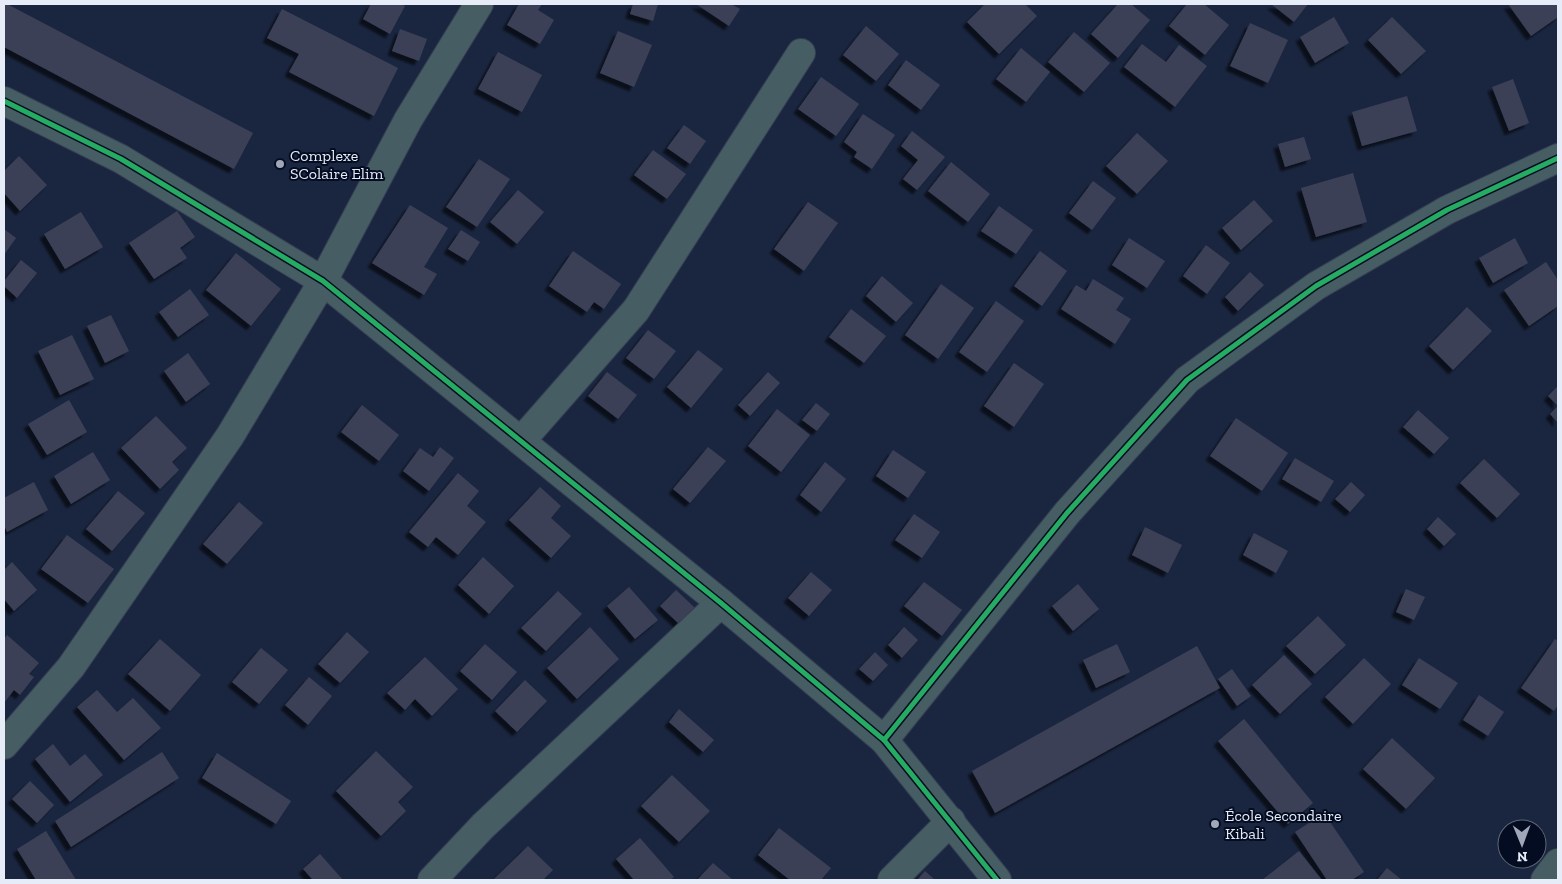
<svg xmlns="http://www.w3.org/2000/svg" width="1562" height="884" viewBox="0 0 1562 884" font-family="'Zilla Slab',serif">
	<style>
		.building { fill: #3b4056; filter: url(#shadow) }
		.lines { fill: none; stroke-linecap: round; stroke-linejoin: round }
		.minor-casing { stroke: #363f53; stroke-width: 30 }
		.minor { stroke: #465d63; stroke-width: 28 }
		.cycleway-casing { stroke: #040c21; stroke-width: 8 }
		.cycleway { stroke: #26ab63; stroke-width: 5 }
		.poi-dot { fill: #9fa7b8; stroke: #040c21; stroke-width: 2 }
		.labels { text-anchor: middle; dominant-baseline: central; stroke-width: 4; stroke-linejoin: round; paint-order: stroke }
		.poi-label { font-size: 16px; fill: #e6edf9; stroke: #040c21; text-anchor: start }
	</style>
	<defs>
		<filter id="shadow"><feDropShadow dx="-4.5" dy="4.5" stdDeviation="1" flood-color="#0009"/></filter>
	</defs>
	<rect width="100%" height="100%" fill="#1a2640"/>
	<g class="building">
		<path d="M4,4h3l246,129 -19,36 -230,-122z"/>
		<path d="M371,4h30l4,2 -15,28 -27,-15z"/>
		<path d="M519,4h23l-4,6 16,10 -14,24 -33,-19z"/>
		<path d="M633,4h25l-5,17 -23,-7z"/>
		<path d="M696,4h35l9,5 -11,17z"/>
		<path d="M985,4h40l12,12 -38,38 -32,-32z"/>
		<path d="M1118,4h13l19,16 -32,38 -27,-24z"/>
		<path d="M1187,4h17l25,21 -24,30 -36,-29z"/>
		<path d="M1271,4h37l-14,18z"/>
		<path d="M1508,4h50v13l-27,19z"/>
		<path d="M282,9l116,59 -24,48 -85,-44 10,-18 -32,-16z"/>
		<path d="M1334,17l15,26 -34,20 -15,-26z"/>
		<path d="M1392,17l34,34 -25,23 -33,-34z"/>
		<path d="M1250,23l38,17 -20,43 -38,-17z"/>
		<path d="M866,26l33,28 -23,27 -33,-26z"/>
		<path d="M400,29l27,10 -8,22 -27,-10z"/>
		<path d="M618,31l34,14 -18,42 -34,-14z"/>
		<path d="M1074,32l36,31 -26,29 -36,-30z"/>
		<path d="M1142,44l24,18 13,-17 28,21 -32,41 -51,-40z"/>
		<path d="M1021,48l29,24 -24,30 -30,-23z"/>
		<path d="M498,52l44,23 -20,37 -44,-23z"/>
		<path d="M906,60l34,25 -19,25 -33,-25z"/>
		<path d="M821,77l38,27 -23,32 -38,-27z"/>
		<path d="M1513,79l16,44 -20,8 -17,-44z"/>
		<path d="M1407,96l10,35 -55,15 -10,-34z"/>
		<path d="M863,114l32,21 -23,34 -18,-12 3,-5 -13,-10z"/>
		<path d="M684,125l22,16 -16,23 -23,-16z"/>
		<path d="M912,131l33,26 -28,33 -14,-11 15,-19 -17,-14z"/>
		<path d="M1137,133l31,28 -31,33 -31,-28z"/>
		<path d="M1304,137l7,22 -26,8 -7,-23z"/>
		<path d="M653,150l33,24 -19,25 -33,-24z"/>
		<path d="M19,156l28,29 -27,26 -16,-18v-22z"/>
		<path d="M479,159l31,20 -33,48 -31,-20z"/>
		<path d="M951,162l39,32 -22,28 -40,-31z"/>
		<path d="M1353,173l14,49 -51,15 -15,-49z"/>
		<path d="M1093,181l23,17 -24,32 -23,-17z"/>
		<path d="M518,190l26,22 -27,32 -27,-22z"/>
		<path d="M1254,200l19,21 -32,29 -19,-22z"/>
		<path d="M808,202l30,21 -34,48 -30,-22z"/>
		<path d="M410,205l38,23 -24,39 13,7 -13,21 -52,-32z"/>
		<path d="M999,206l34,24 -17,24 -35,-23z"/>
		<path d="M177,211l18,26 -15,11 7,10 -33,21 -25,-36z"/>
		<path d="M81,212l22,35 -38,22 -21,-35z"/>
		<path d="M4,229l12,9 -12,17z"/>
		<path d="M461,230l19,12 -12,19 -20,-12z"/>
		<path d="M1129,238l36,23 -18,27 -35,-23z"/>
		<path d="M1515,238l13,25 -35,20 -14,-25z"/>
		<path d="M1206,245l24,18 -23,31 -24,-18z"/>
		<path d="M573,251l48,33 -17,25 -10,-7 -7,10 -38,-26z"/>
		<path d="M1040,251l27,20 -25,35 -28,-20z"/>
		<path d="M236,253l45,36 -30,37 -45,-36z"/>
		<path d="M21,260l16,13 -20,25 -13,-12v-5z"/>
		<path d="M1546,262l12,18v26l-29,20 -25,-36z"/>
		<path d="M1250,272l14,13 -26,26 -13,-14z"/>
		<path d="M882,276l31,27 -17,19 -30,-26z"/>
		<path d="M1093,279l31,19 -8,12 15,9 -16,25 -54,-35 15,-24 10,6z"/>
		<path d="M941,284l33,24 -36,51 -33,-24z"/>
		<path d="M190,289l19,26 -31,22 -19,-25z"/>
		<path d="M996,301l28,20 -37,51 -28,-20z"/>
		<path d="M1467,307l25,24 -39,39 -24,-24z"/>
		<path d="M851,309l35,27 -22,27 -35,-26z"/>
		<path d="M111,315l18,36 -24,12 -18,-37z"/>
		<path d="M648,330l28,21 -22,28 -28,-21z"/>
		<path d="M72,335l22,44 -34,16 -22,-44z"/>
		<path d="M698,350l25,19 -32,39 -24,-21z"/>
		<path d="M188,353l22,31 -24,18 -22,-31z"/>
		<path d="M1014,363l30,21 -30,43 -30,-21z"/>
		<path d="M607,372l30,23 -19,24 -30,-23z"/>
		<path d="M768,372l12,11 -30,33 -12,-11z"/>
		<path d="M1558,386v20l-10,-10z"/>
		<path d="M69,400l18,32 -40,23 -19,-31z"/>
		<path d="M816,403l14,11 -13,17 -15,-11z"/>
		<path d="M362,405l37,30 -20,26 -38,-29z"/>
		<path d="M1558,406v17l-8,-9z"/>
		<path d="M777,409l33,26 -29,37 -33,-26z"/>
		<path d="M1418,410l31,28 -15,16 -31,-27z"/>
		<path d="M156,416l31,32 -15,14 7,8 -19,19 -39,-41z"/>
		<path d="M1236,418l52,35 -26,38 -52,-35z"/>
		<path d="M440,447l14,11 -25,33 -26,-20 17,-23 13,9z"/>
		<path d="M708,447l18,14 -36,42 -17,-14z"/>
		<path d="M893,450l33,22 -18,26 -32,-22z"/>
		<path d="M93,452l17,28 -39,24 -17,-28z"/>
		<path d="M1295,458l39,23 -13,21 -39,-23z"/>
		<path d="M1484,459l36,35 -23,24 -37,-35z"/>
		<path d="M825,462l21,17 -25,33 -21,-17z"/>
		<path d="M458,473l21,18 -12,15 19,16 -28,33 -22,-18 -8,10 -19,-15z"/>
		<path d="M34,482l14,28 -41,22 -3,-7v-27z"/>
		<path d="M1351,482l14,13 -15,17 -15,-13z"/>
		<path d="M540,487l21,19 -10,12 20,18 -20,22 -42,-38z"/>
		<path d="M118,491l27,22 -33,38 -26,-22z"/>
		<path d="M239,502l24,21 -36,41 -24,-20z"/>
		<path d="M914,514l26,18 -18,26 -27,-18z"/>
		<path d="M1438,517l18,17 -12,12 -17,-17z"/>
		<path d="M1145,527l37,18 -14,28 -36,-18z"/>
		<path d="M1254,533l34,18 -12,22 -33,-18z"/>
		<path d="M67,535l47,34 -26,34 -47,-34z"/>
		<path d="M483,557l31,29 -25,28 -31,-29z"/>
		<path d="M12,562l25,28 -23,21 -10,-12v-29z"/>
		<path d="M811,572l21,18 -23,26 -21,-18z"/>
		<path d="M924,582l38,28 -20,26 -38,-30z"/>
		<path d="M1078,584l21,25 -26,22 -21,-25z"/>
		<path d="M629,587l29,33 -23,19 -28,-33z"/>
		<path d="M1406,589l19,8 -11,23 -18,-8z"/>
		<path d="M676,590l19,18 -16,16 -19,-18z"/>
		<path d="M558,591l24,23 -36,37 -25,-23z"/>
		<path d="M1318,616l28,29 -31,29 -29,-28z"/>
		<path d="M590,627l29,32 -42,40 -30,-31z"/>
		<path d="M904,627l14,13 -16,18 -14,-13z"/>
		<path d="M347,632l22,20 -29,31 -22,-19z"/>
		<path d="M7,635l32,28 -10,11 5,3 -14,18 -6,-5 -10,13v-64z"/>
		<path d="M160,639l41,36 -31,36 -42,-37z"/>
		<path d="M1555,639l3,2v64l-4,6 -33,-23z"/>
		<path d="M485,644l32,28 -25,28 -32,-29z"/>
		<path d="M1117,644l13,28 -34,16 -13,-28z"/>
		<path d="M1197,646l23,42 -225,125 -23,-42z"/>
		<path d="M261,648l27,22 -29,34 -27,-22z"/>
		<path d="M875,652l13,13 -15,16 -14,-12z"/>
		<path d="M1284,655l28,29 -32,30 -28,-29z"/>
		<path d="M425,657l33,32 -26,27 -17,-17 -10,11 -18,-17z"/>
		<path d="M1364,658l27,26 -38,40 -28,-27z"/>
		<path d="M1419,658l39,25 -18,26 -38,-24z"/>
		<path d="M1232,669l19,27 -14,10 -19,-27z"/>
		<path d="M309,677l23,19 -24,29 -23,-20z"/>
		<path d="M525,680l22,21 -30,31 -22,-21z"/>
		<path d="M97,690l20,22 16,-14 28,30 -37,32 -47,-53z"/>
		<path d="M1479,695l25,17 -16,24 -25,-16z"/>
		<path d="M679,709l35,31 -11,12 -34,-30z"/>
		<path d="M1244,719l69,84 -25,21 -70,-83z"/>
		<path d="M1392,738l43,40 -29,31 -43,-40z"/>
		<path d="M53,744l17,22 15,-12 18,21 -33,27 -35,-43z"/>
		<path d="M376,751l37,36 -15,15 8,9 -25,25 -45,-45z"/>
		<path d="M162,752l17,26 -108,69 -16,-26z"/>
		<path d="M217,753l74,48 -15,23 -74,-46z"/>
		<path d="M672,775l38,36 -31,31 -38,-36z"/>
		<path d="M30,781l24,24 -17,18 -25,-24z"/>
		<path d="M1324,813l40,59 -12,8h-25l-32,-48z"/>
		<path d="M779,828l52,40 -10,12h-31l-32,-25z"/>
		<path d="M46,831l30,49h-40l-19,-31z"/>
		<path d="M640,838l34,39 -4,3h-36l-18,-21z"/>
		<path d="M528,846l25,24 -10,10h-50z"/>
		<path d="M1299,851l23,29h-60z"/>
		<path d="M320,854l23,26h-30l-10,-11z"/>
		<path d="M713,863l20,17h-36z"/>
		<path d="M1387,868l15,12h-25z"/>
		<path d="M925,871l10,9h-18z"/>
	</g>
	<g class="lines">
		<defs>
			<g id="minor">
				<path d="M4,101l117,58 202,122 398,322 163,137 113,140"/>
				<path d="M521,441l115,-131 165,-257"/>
				<path d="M884,740l183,-227 120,-133 129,-94 131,-76 111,-52"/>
				<path d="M4,745l67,-78 159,-231 93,-155 85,-161 71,-116"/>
				<path d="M432,880l51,-54 238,-223"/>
				<path d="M892,880l59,-59"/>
				<path d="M1545,880l13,-17"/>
			</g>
		</defs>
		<use href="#minor" class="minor-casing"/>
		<use href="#minor" class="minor"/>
		<defs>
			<g id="cycleway">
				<path d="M4,101l117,58 202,122 398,322 163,137 113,140"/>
				<path d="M884,740l183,-227 120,-133 129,-94 131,-76 111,-52"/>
			</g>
		</defs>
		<use href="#cycleway" class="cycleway-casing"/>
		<use href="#cycleway" class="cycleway"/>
	</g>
	<g class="poi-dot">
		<circle cx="280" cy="164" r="5"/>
		<circle cx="1215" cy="824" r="5"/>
	</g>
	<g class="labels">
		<g class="poi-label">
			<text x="290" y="155">Complexe<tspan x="290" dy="18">SColaire Elim</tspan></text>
			<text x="1225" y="815">École Secondaire<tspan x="1225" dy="18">Kibali</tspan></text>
		</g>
	</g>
	<rect width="1562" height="884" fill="none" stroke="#e6edf9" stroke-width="10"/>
	<g transform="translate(1522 844) rotate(179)"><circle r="24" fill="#040c21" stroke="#5e6677"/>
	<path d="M0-4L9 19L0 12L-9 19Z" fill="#9fa7b8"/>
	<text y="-8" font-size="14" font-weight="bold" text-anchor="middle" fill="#e6edf9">N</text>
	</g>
</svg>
